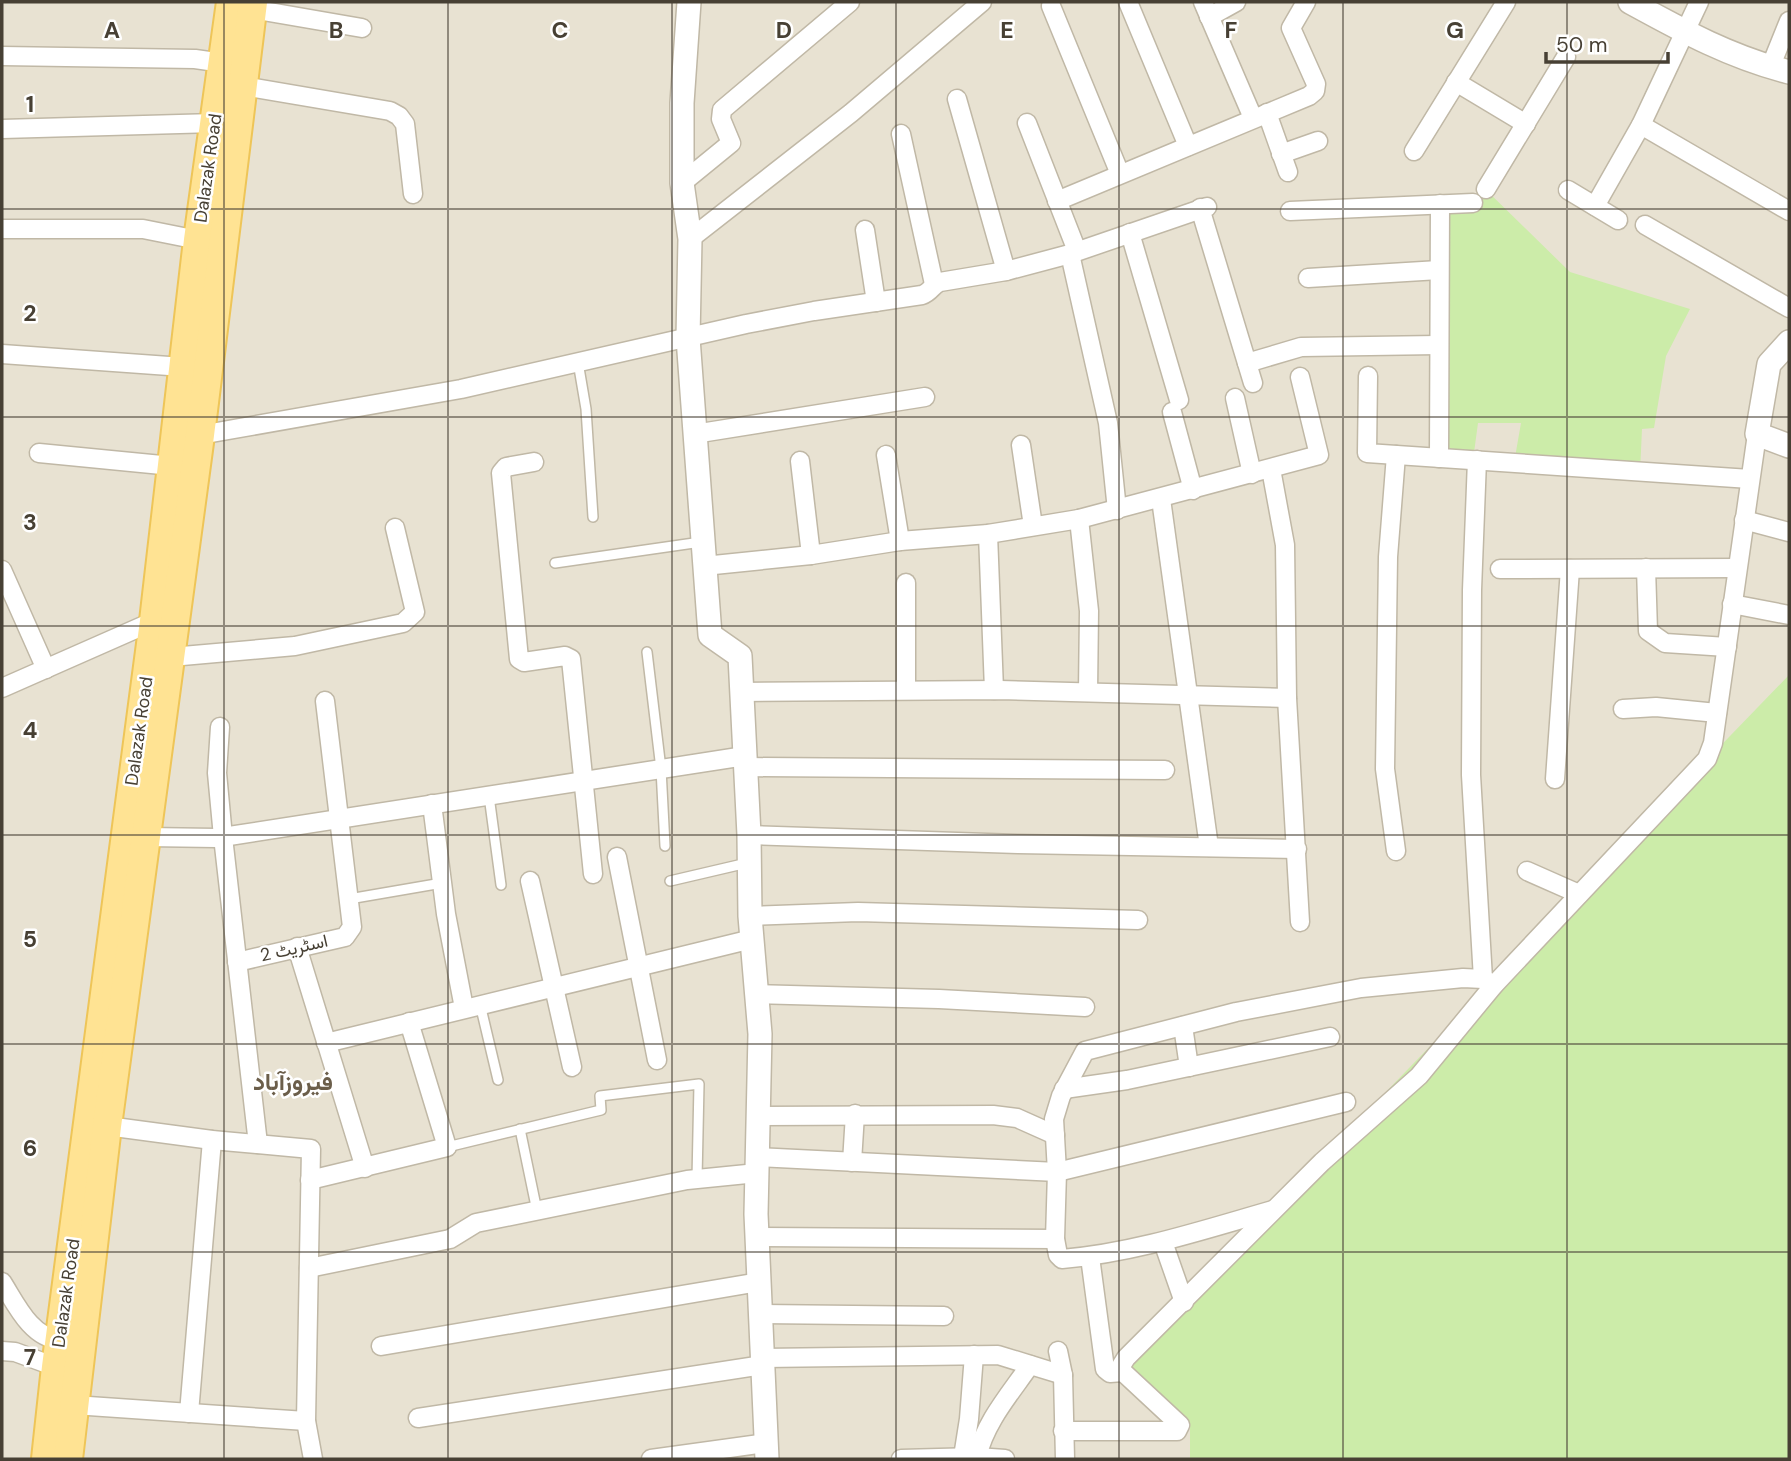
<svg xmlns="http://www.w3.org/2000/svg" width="1791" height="1461" viewBox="0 0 1791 1461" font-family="'DM Sans',Vazirmatn,sans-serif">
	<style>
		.residential { fill: #e8e2d2 }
		.green { fill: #cceca9 }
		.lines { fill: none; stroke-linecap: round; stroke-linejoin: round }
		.service-casing { stroke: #c0b8a6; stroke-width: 12 }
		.minor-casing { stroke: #c0b8a6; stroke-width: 21 }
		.tertiary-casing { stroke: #c0b8a6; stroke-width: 26 }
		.primary-casing { stroke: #eec558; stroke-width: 32 }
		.service { stroke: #fff; stroke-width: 9 }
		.minor { stroke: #fff; stroke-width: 18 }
		.tertiary { stroke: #fff; stroke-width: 23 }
		.primary { stroke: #ffe393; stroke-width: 28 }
		.grid { fill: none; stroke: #474034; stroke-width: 2; stroke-opacity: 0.55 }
		.labels { text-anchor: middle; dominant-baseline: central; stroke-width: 5; stroke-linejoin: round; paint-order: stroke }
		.street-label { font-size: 18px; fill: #474034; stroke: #fff }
		.district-label { font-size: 24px; font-weight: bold; fill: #6b5e4a; stroke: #fff }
		.grid-label { font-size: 23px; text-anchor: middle; font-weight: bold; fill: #474034; stroke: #fff; stroke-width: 5; stroke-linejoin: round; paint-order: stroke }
	</style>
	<rect width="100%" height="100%" fill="#f4f0e5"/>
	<rect class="residential" x="2" y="2" width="1787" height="1457"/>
	<g class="green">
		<path d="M1482,186l88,86 120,37 -24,47 -12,72 -12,1 -2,43 -126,-9 7,-40h-43l-5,37 -35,-6 2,-250 33,-2z"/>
		<path d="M1789,675v784h-599v-35l-69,-58z"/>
	</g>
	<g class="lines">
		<defs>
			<g id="service">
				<path d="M578,362l8,47 7,108"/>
				<path d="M555,563l146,-21"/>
				<path d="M647,652l14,117 4,77"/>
				<path d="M489,796l12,89"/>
				<path d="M670,881l77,-18"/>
				<path d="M349,899l93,-16"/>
				<path d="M480,1004l18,76"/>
				<path d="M520,1129l17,82"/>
				<path d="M447,1147l154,-37 -1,-14 99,-12 -2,95"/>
			</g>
			<g id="minor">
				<path d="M1128,2l60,144"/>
				<path d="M1203,2l50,116"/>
				<path d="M1051,6l69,168"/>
				<path d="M252,9l110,19"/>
				<path d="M1209,17l27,-15"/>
				<path d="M2,56l193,3 28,4"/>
				<path d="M1770,68l19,-47"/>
				<path d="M1456,82l70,42"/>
				<path d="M243,86l147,25 9,5 6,8 8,70"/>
				<path d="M957,99l49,172"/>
				<path d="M1267,113l21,59"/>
				<path d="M1027,123l50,128"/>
				<path d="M1641,125l148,86"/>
				<path d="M2,129l213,-6"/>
				<path d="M901,134l33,150"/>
				<path d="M1414,151l92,-149"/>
				<path d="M1281,154l37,-13"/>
				<path d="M682,183l49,-40 -10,-24 1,-9 128,-108"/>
				<path d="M1486,189l80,-132"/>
				<path d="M1568,190l50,30"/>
				<path d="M1057,201l252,-105 6,-5 1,-7 -25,-56 15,-26"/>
				<path d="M1595,206l46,-81 58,-123"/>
				<path d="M1200,208l53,175"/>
				<path d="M1290,211l183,-8"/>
				<path d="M1645,225l144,83"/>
				<path d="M2,229h141l55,11"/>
				<path d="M865,230l11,72"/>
				<path d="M1130,233l49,167"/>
				<path d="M690,239l161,-126 131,-111"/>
				<path d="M1070,254l38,169 9,87"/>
				<path d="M1308,278l131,-8"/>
				<path d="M2,354l181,13"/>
				<path d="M1247,363l54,-16 137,-2"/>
				<path d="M1368,376l-1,77 383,26"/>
				<path d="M1235,398l17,76"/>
				<path d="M1172,412l21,78"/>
				<path d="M694,434l231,-37"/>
				<path d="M200,435l261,-46 285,-65 68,-13 108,-16c9,-3 10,-10 18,-13l66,-11 64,-17 137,-47"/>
				<path d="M1021,445l12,81"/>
				<path d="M39,453l133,13"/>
				<path d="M886,455l14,86"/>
				<path d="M1396,455l-8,102 -3,212 11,82"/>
				<path d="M1439,458l1,-254"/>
				<path d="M1477,460l-5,130 -1,185 12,204"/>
				<path d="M800,461l11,94"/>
				<path d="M534,462l-28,5 -5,6 18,186 5,3 41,-6 6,3 22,215"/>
				<path d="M1271,469l14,76 2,153 13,224"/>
				<path d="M1161,499l48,348"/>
				<path d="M1079,519l10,92 -1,81"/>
				<path d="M1744,520l45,12"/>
				<path d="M988,534l6,156"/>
				<path d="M704,566l107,-11 89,-14 88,-7 91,-15 240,-64 -19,-78"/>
				<path d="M1646,568l2,63 17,12 62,4"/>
				<path d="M1500,569l237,-1"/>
				<path d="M2,570l44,99"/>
				<path d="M1732,604l57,11"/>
				<path d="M171,657l124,-11 108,-23 12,-11 -20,-84"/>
				<path d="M2,688l152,-67"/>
				<path d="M906,690v-107"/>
				<path d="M741,692l259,-2 287,8"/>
				<path d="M1623,709l33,-2 61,6"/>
				<path d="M220,727l-3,46 6,64 35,307"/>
				<path d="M746,767l419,3"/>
				<path d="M1555,779l15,-210"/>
				<path d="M432,804l14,110 18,94"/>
				<path d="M749,835l269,9 279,5"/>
				<path d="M147,837l69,1 529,-82"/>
				<path d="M617,857l40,203"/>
				<path d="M1527,871l52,23"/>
				<path d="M530,881l42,186"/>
				<path d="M750,916l108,-4 280,8"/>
				<path d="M297,947l68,221"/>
				<path d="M237,962l108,-25 7,-10 -27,-226"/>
				<path d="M756,994l183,5 146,8"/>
				<path d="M1183,1026l6,41"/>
				<path d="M326,1043l426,-104"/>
				<path d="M1064,1089l63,-9 203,-43"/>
				<path d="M758,1116l235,-1 24,3 38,17"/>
				<path d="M107,1126l105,14 99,9 -5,272 7,38"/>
				<path d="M757,1157l300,15 289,-70"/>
				<path d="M852,1162l3,-48"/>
				<path d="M310,1180l137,-33 -38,-125"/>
				<path d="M1273,1210c-70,20 -139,43 -211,49l-4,-4 -3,-16 2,-67 -3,-53 7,-23 24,-45 151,-39 125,-24 102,-10 20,1 11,6"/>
				<path d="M757,1237l298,2"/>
				<path d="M1163,1242l21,60"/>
				<path d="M1090,1257l15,112 5,4 13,-1"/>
				<path d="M309,1268l141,-29 26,-16 211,-43 70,-7"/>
				<path d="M2,1282c14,22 29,56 58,58"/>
				<path d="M760,1314l184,2"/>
				<path d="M381,1346l378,-64"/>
				<path d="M2,1351l13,1 41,15"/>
				<path d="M1058,1351l5,24 2,84"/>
				<path d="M763,1358l235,-3 65,20"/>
				<path d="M74,1405l232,16"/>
				<path d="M189,1413l23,-273"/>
				<path d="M418,1418l345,-53"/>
				<path d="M1063,1431h114l3,-6 -57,-53 -2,-6 5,-8 196,-196 97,-86 75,-91 213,-226 6,-16 44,-309"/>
				<path d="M963,1457l6,-38 5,-64"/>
				<path d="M977,1457c8,-35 33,-63 53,-92"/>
				<path d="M651,1459l115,-16"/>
				<path d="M901,1459l76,-2 28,2"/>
			</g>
			<g id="tertiary">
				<path d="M689,2l-7,101v80l8,56 -2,99 22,297 30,21 9,179 1,81 10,118 -4,180 11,245"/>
				<path d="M1630,2c53,29 100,55 159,70"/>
				<path d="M1789,342l-20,22 -12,70 32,12"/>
			</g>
			<g id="primary">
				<path d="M46,1459l10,-92 98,-746 44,-381 33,-238"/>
				<path d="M68,1459l39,-333 93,-691 53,-433"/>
			</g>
		</defs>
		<use href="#service" class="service-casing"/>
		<use href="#minor" class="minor-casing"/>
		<use href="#tertiary" class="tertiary-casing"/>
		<use href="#primary" class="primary-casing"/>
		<use href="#service" class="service"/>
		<use href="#minor" class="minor"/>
		<use href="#tertiary" class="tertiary"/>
		<use href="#primary" class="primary"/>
	</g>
	<path class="grid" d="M224,2v1457M448,2v1457M672,2v1457M896,2v1457M1119,2v1457M1343,2v1457M1567,2v1457M2,209h1787M2,417h1787M2,626h1787M2,835h1787M2,1044h1787M2,1252h1787"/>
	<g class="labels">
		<g class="street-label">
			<text transform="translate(208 168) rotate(-82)">Dalazak Road</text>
			<text transform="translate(139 731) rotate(-82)">Dalazak Road</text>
			<text transform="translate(294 948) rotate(-13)">اسٹریٹ 2</text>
			<text transform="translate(66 1293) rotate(-82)">Dalazak Road</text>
		</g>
		<g class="district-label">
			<text x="293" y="1081">فیروزآباد</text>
		</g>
	</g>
	<g class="grid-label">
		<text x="112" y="38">A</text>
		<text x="336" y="38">B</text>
		<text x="560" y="38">C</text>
		<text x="784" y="38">D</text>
		<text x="1007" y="38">E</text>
		<text x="1231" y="38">F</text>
		<text x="1455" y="38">G</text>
		<text x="30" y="112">1</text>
		<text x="30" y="321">2</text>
		<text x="30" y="530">3</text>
		<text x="30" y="738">4</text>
		<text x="30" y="947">5</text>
		<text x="30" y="1156">6</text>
		<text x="30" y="1365">7</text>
	</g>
	<rect width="1791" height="1461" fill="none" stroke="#474034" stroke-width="7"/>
	<path d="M1546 52v10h122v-10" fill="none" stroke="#474034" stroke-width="3.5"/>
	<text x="1556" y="52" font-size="21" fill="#474034" stroke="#ffffff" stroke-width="5" paint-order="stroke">50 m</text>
</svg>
